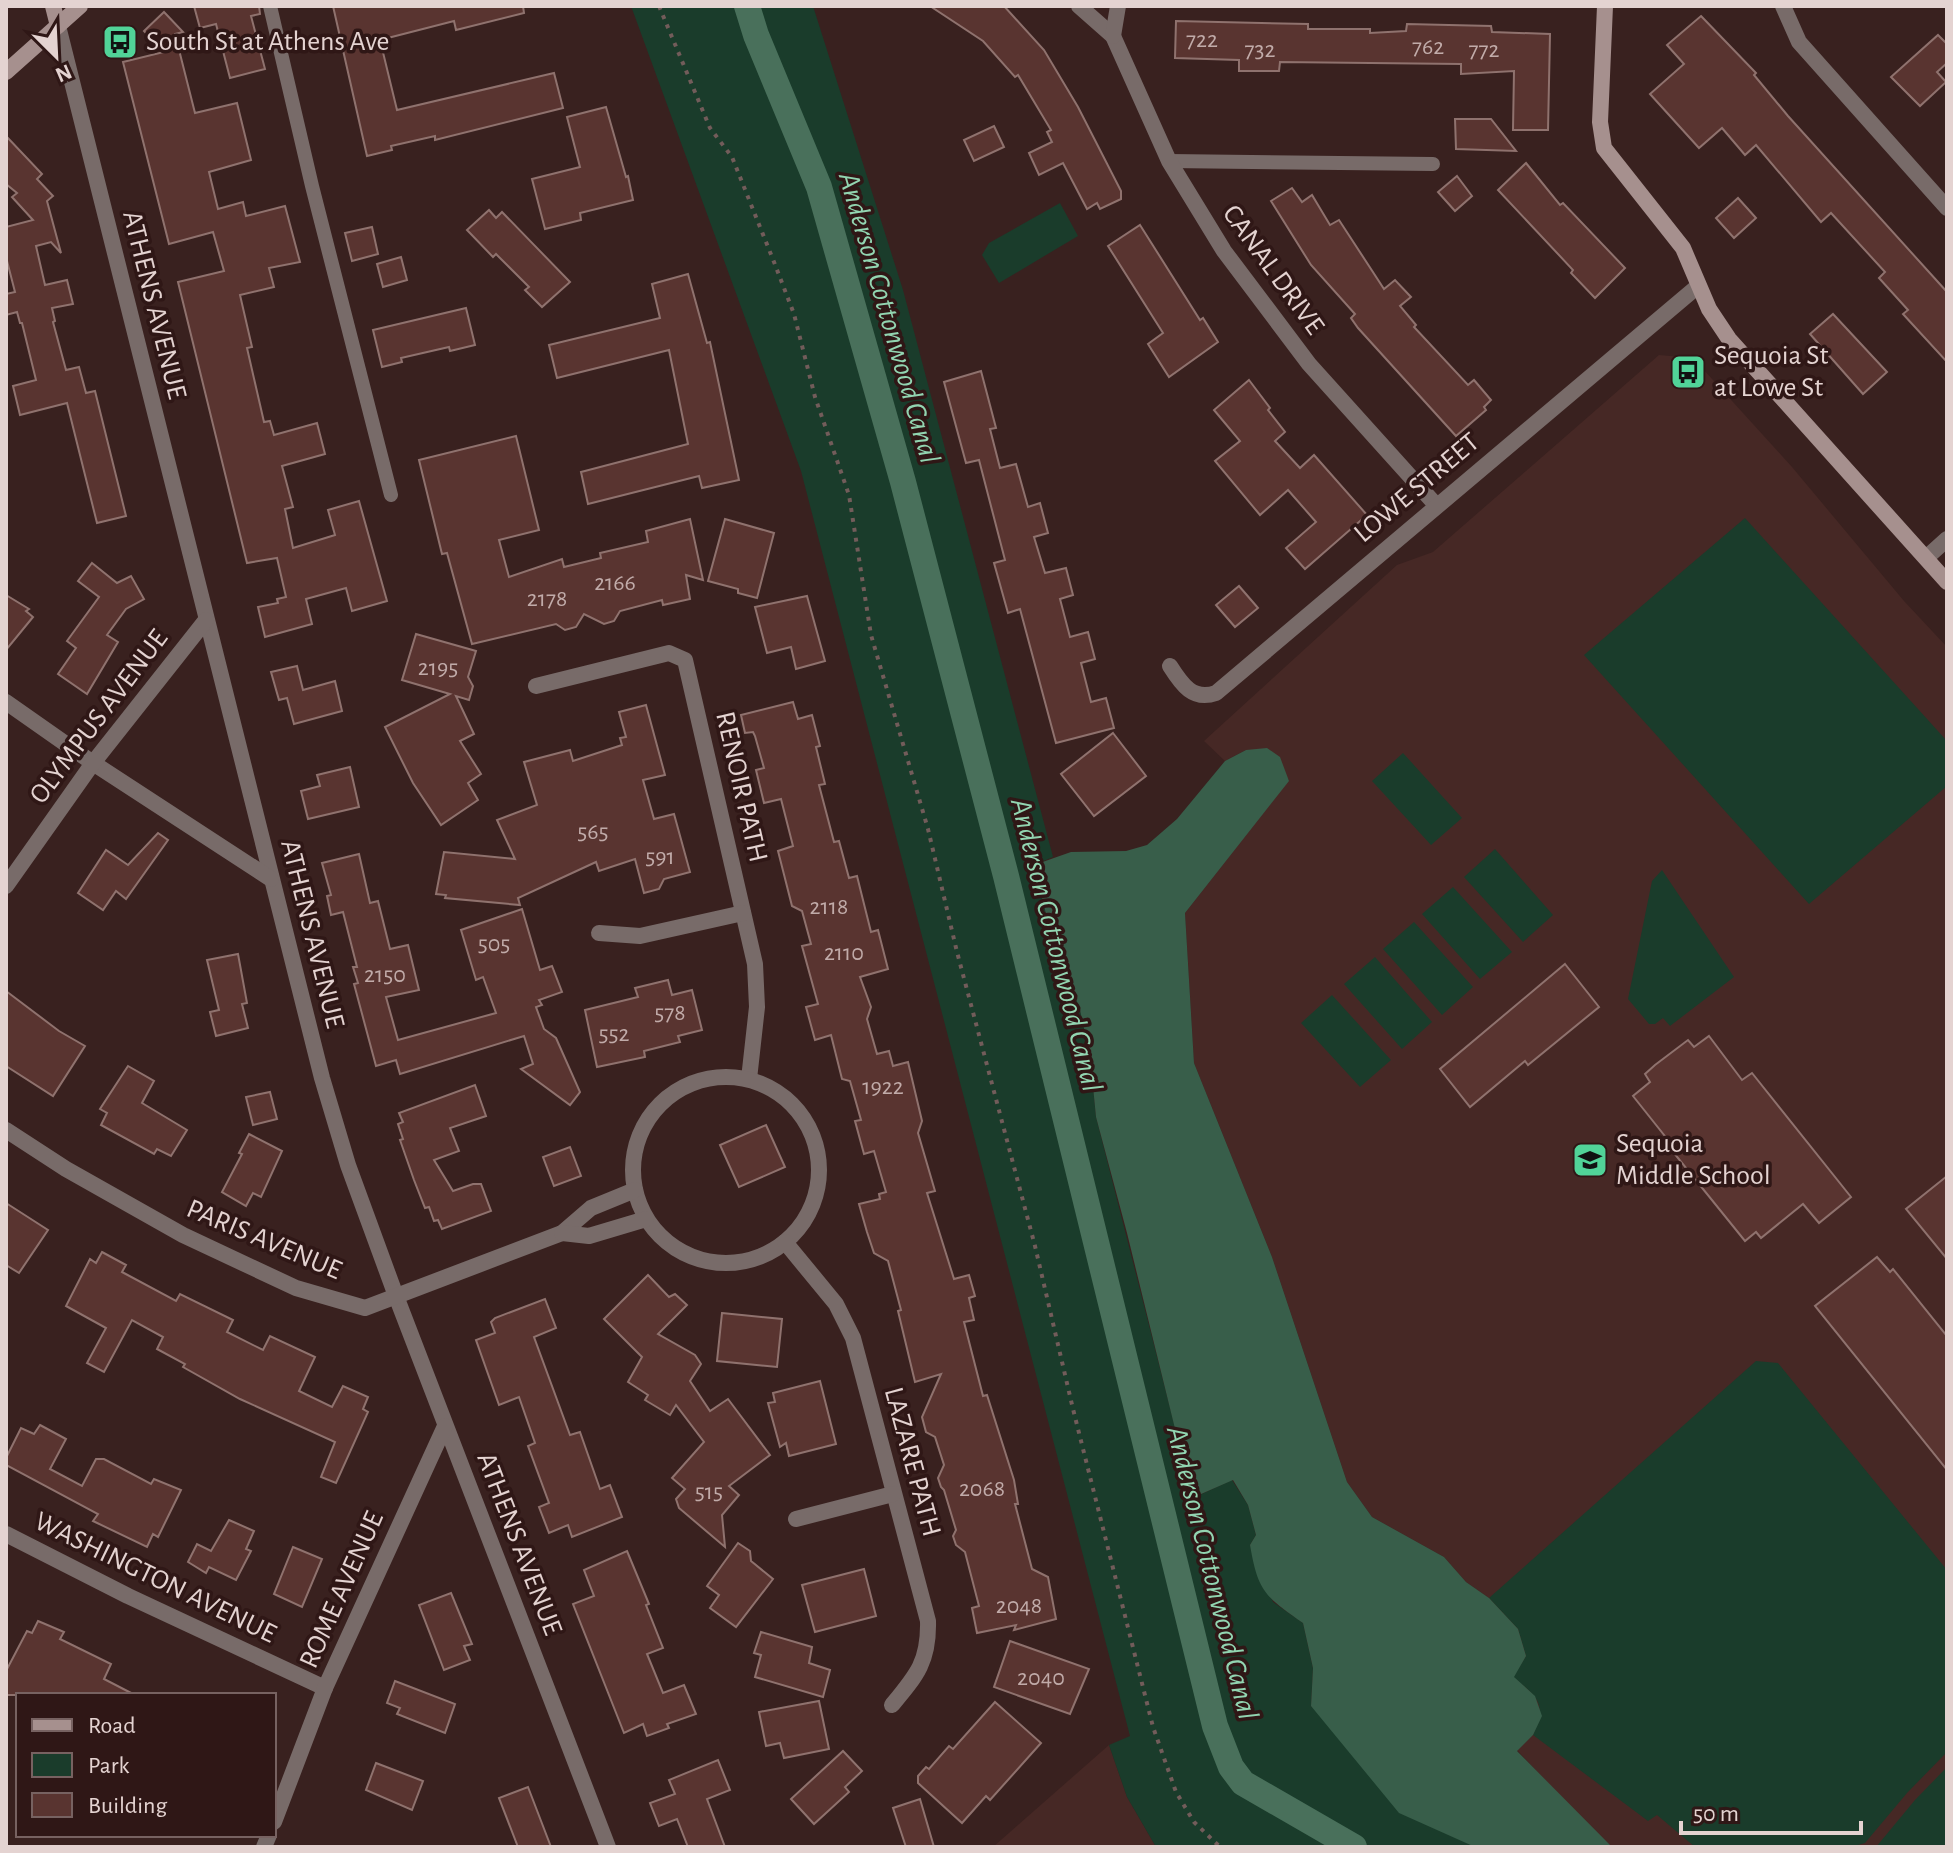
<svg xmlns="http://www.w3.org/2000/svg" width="1953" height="1853" viewBox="0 0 1953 1853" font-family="'Alegreya Sans',sans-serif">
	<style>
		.built { fill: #462825 }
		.green { fill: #1a3c2b }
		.forest { fill: #385e4a }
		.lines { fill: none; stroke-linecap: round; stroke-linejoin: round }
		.canal { stroke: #49705b; stroke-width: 26 }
		.building { fill: #593430; stroke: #8f726e; stroke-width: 2 }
		.path { stroke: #725c5a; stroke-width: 4; stroke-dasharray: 4 6; stroke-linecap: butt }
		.lane { stroke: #786b69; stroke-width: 14 }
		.street { stroke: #786b69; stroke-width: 16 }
		.secondary { stroke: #a6908e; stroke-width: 16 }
		.labels { text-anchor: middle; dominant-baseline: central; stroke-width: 7; stroke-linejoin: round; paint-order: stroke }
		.number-label { font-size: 24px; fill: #c1aba9 }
		.poi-label { font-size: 28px; fill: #e4d3d1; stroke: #2f1716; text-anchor: start }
		.street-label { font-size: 28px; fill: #e4d3d1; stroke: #2f1716 }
		.water-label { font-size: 30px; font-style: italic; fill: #92d5b1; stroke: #2f1716 }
	</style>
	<rect width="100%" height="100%" fill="#39211f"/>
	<g class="built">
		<path d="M1659,355l34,3 99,109 112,134 43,46v1200h-335l-27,-24 -68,-73 16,-15 -44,-137 -23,-16 -22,-25 -72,-40 -25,-35 -75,-225 -78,-194 -9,-150 104,-133 -43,-30 -21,11 -21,-20 193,-176 36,-13z"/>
		<path d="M1109,1745l18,52 29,50h-163z"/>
	</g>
	<g class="green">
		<path d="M631,6h182l90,284 150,567 -19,8 14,57 32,88 10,46 6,61 97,381 39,-18 16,25 8,30 -6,10 23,57 30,21 10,45 -2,38 142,129 22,12h-319l-29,-50 -18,-52 21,-9 -329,-1265z"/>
		<path d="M1060,203l18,33 -79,47 -17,-28 7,-12z"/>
		<path d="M1745,518l202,223v45l-138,118 -225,-249z"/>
		<path d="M1403,753l59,65 -31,27 -59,-64z"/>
		<path d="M1495,849l58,66 -30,27 -59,-65z"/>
		<path d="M1662,870l72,107 -64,49 -7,-8 -8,6h-6l-21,-25 24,-118z"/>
		<path d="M1453,887l59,65 -32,27 -58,-65z"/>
		<path d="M1414,922l59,65 -31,28 -59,-66z"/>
		<path d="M1375,957l57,65 -30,27 -58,-65z"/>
		<path d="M1332,995l59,65 -31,27 -59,-64z"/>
		<path d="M1756,1361l22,2 169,207v182l-40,41 -42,50 -14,4h-156l-38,-32 -9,6 -115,-86c14,-33 5,-37 -20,-58l13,-21 -8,-27 -29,-31z"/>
		<path d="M1947,1767v80h-71l39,-47z"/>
	</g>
	<path class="forest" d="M1267,748l13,9 9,24 -104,132 9,150 78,194 75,225 25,35 72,40 22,25 23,16 29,31 8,27 -12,21 21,19 7,20 -9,19 -16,16 95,96h-137l-76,-34 -88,-107 2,-38 -10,-45c-38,-27 -45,-31 -53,-78l6,-10 -8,-30 -15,-25 -41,18 -65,-265 -31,-116 -6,-61 -10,-46 -32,-88 -14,-57 37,-13 55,-1 21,-6 30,-26 48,-58 21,-11z"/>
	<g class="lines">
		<path class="canal" d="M747,6l9,29 63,152 84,295 103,394 209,850 16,41 12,16 111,64"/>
	</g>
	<g class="building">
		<path d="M194,6h65l1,8 -9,2 14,53 -35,9 -14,-54 -16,4z"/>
		<path d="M333,6h190l1,7 -68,17 -2,-9 -74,19 17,70 157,-37 9,35 -128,32v-4l-44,10 1,4 -25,6z"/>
		<path d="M930,6h74l40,44 34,57 43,84v8l-21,10 -3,-6 -10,6 -24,-46 -24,12 -10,-22 23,-11 -5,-10 4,-2 -33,-55 -3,2 -32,-36z"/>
		<path d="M164,12l19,20 -8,2 20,79 42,-10 14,57 -42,12 9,37 25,-7 3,14 39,-10 15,56 -31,6 5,19 -34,8 12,52 -5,1 17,74 6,-1 4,14 43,-12 8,31 -43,12 11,41 -8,2 8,39 42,-13 -7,-25 31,-9 28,100 -35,10 -6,-23 -40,11 6,25 -47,13 -7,-30 20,-4 -1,-4 9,-2 -9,-39 -30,5 -69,-281 46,-11 -11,-39 -44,12 -46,-182 41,-10 -20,-21z"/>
		<path d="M1701,16l55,57 -2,2 34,41 159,176v70l-44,-48 5,-4 -29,-32 6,-6 -54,-59 -10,9 -65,-77 -11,10 -23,-27 -23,20 -49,-54 34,-30 -17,-19z"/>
		<path d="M1176,21l132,3v5h62v4l36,-2 1,-7 84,2 1,6 58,2 -2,96h-35l1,-59 -53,3v-10l-181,-2 -1,9h-40v-11l-64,-2z"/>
		<path d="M1938,35l9,9v19l-10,9 9,10 -26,24 -29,-29z"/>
		<path d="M606,107l20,70 2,-1 5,24 -53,13 1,7 -36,9 -13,-50 48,-12 -13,-50z"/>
		<path d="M1455,119h36l25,32 -60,-2z"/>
		<path d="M994,126l10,21 -30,14 -10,-21z"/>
		<path d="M6,136l36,38 -5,5 16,17 -6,5 14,52 -10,-11 -15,4 9,39 22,-5 6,24 -21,4 3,13 -2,1 13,48 13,-3 7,26 9,-2 31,125 -29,7 -30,-120 -47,12 -7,-29 23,-6 -14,-57h-2l-3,-11 -11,3v-21l9,-2 -9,-35v-30l27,-7 -21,-23 5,-4 -11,-9z"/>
		<path d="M1526,163l34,42 3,-2 62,65 -30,30 -24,-25 2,-3 -75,-80z"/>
		<path d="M1457,176l15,20 -17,15 -17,-19z"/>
		<path d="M1292,188l10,14 10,-7 18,30 9,-5 45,69 11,-9 16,17 -11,9 16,19 -2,2 54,58 6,-5 17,20 -7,7 2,3 -30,26 -98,-108 -7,-10 4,-4 -44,-49 -40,-64z"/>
		<path d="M1738,198l18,20 -22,20 -18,-20z"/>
		<path d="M489,210l7,8 6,-6 68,70 -28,25 -17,-17 4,-3 -33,-33 -3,3 -26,-27z"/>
		<path d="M1140,225l60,95 3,-2 15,24 -49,35 -21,-33 15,-11 -55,-87z"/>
		<path d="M372,227l6,27 -26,7 -7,-28z"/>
		<path d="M401,257l6,23 -24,7 -6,-23z"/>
		<path d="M688,274l19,69 3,-1 29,138 -37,8 -3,-12 -111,28 -7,-32 107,-28 -19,-94 -112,28 -8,-33 111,-27 -8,-34z"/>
		<path d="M466,308l9,37 -25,6 -1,-4 -48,11 1,4 -20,5 -9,-37z"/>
		<path d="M1833,314l54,58 -24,22 -53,-60z"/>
		<path d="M981,371l15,57 -6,1 10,39 16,-4 12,43 12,-4 8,30 -14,4 11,36 21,-5 7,27 -13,4 10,38 18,-5 7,27 -14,4 10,39 15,-4 8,30 -58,15 -36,-134 -12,4 -14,-50 11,-3 -26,-100 -13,3 -22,-81z"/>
		<path d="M1249,380l21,28 -2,2 17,22 -10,9 25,27 14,-13 53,60 -62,54 -19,-21 30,-26 -28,-32 -28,25 -45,-54 25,-20 -26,-31z"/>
		<path d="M516,436l23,94 -40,10 10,37 53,-18 2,8 37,-9 -1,-5 48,-11 -2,-11 44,-12 13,61 -17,-5 4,24 -27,6 -1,-5 -42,11 -6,10 -10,3 -20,-10 -8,13 -11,3 -9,-6 -84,20 -25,-91 -5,1 -23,-94z"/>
		<path d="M725,519l49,14 -17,65 -19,-5v-4l-30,-8z"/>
		<path d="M92,563l25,20 14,-7 13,23 -18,10 -19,26 11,7 -31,52 -29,-20 18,-26 -9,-7 32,-44 -21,-16z"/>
		<path d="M1239,586l19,22 -23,19 -19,-22z"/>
		<path d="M6,595l23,14 -3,2 7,6 -27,33z"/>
		<path d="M807,596l18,65 -29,8 -5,-22 -24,6 -12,-46z"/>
		<path d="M416,634l60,17 -8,26 5,9 -4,14 -13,-4 18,38 -14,7 21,33 -13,9 10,17 -37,25 -28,-42 -28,-56 65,-33 -48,-14z"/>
		<path d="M297,666l6,24 32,-9 7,30 -48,13 -7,-26 -8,2 -8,-28z"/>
		<path d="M793,702l5,17 14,-4 8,31 -4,1 9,37 -6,1 15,57 5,-1 10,37 8,-2 14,56 7,-2 10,39 -28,8 11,30 -4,12 10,35 12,-3 4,15 15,-4 14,59 -4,12 17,58 -8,2 27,86 15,-4 6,21 -6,2 5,22 -10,2 19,74 4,-1 27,85 4,24h-3l17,65 16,8 8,42 -42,11 2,-5 -39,8 -5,-25 7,-2 -14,-54 -9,-7 -3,-9 3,-6 -12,-40 -3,-3 -3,-9 6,-13 -9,-28 -9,-5 -4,-15 19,-43 -26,8 -17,-71 3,-1 -13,-49 -14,-8 -7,-21 -8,-28 21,-5 -1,-5 7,-2 -12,-41 -10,3 -9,-33 6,-1 -11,-39 -8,-2 -11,-44 -16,5 -9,-33 12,-3 -16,-58 9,-2 -9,-33 -10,-5 -14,-55 15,-5 -12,-47 -17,4 -8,-33 8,-2 -9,-32 -2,-4 -8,1 -4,-18z"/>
		<path d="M646,705l19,70 -22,5 11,39 20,-5 16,58 -26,7 -5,10 -15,4 -9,-34 -36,12 -3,-9 -78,36 2,7 -75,-7 1,-3 -10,-1 8,-42 71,7 -18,-39 40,-15 -13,-43 46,-12 3,11 49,-16 -2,-7 6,-1 -7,-25z"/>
		<path d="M1113,733l33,43 -52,40 -33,-42z"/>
		<path d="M350,767l9,40 -51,12 -7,-28 19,-5 -3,-11z"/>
		<path d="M158,833l10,7 -42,59 -10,-8 -13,19 -25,-17 28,-43 22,15z"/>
		<path d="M359,854l11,49 8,-2 12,48 18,-4 11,45 -33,7 12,43 98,-27 -13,-36 -7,3 -15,-50 61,-21 18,61 12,-4 10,26 -23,8 3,5 -6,2 8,22 12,9 24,54 -10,13 -49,-36 12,-5 -9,-28 -124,38 -4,-14 -20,6 -22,-82 4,-1 -5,-16h4l-14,-55 -12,3 -4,-19 4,-1 -9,-32z"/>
		<path d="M238,954l9,49 -5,1 6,24 -32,8 -6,-24 9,-2 -12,-50z"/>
		<path d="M1565,964l34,43 -71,58 -3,-4 -55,46 -30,-38z"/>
		<path d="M668,980l4,15 20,-5 10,40 -24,6 2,6 -36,9 1,6 -48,10 -12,-57 53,-13 -3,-9z"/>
		<path d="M6,991l53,40 26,15 -32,50 -47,-30z"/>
		<path d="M1709,1036l33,44 10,-7 99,124 -32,26 -16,-19 -42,34 -5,-6 -11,9 -80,-99 3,-2 -35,-44 17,-14 -5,-8 10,-9 33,-25 6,7z"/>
		<path d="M128,1066l26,15 -12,22 45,27 -16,26 -14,-7 -3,5 -53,-29 6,-12 -7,-4z"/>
		<path d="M475,1085l11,31 -36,12 9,23 -25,9 19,31 20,-7h8l10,27 -49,18 -4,-9 -4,1 -5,-14 -4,1 -11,-28 -14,-40 3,-1 -5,-15 5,-2 -4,-9z"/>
		<path d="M270,1092l7,27 -24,6 -7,-28z"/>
		<path d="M766,1125l19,42 -46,20 -19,-42z"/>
		<path d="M249,1134l33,17 -21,46 -8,-4 -7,13 -24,-14 20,-38 -3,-1z"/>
		<path d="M570,1147l11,29 -27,10 -11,-29z"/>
		<path d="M1947,1176v83l-41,-50z"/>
		<path d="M6,1203l42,27 -29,43 -13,-8z"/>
		<path d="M102,1252l24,13 -4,7 54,29 4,-7 53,26 -6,12 36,18 7,-14 45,21 -16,34 33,16 11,-21 25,11 -5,12 5,3 -32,71 -15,-6 14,-35 -95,-43 -57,-32 2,-3 -28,-15 6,-12 -31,-17 -28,52 -17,-9 19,-35 -40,-22 24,-47 6,4z"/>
		<path d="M1877,1257l13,15 3,-3 54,67v134l-132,-164z"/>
		<path d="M648,1275l21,22 6,-3 12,11 -29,29 37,21 6,9 -11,17 20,30 18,-12 42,56 -41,31 10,9 -17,20 3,32 -46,-39 -3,-9 9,-10 -13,-11 32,-36 -28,-37 -6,10 -25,-15 3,-5 -20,-13 14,-25 -38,-38z"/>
		<path d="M545,1299l11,29 -22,9 36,98 10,-3 20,57 10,-4 12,32 -50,20 -4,-12 -19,8 -10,-26 10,-4 -21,-57 7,-3 -16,-46 -20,8 -23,-65 19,-7 -4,-11 4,-4z"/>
		<path d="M722,1313l60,6 -5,48 -60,-6z"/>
		<path d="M820,1381l16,63 -47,12 -3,-13 -6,4 -12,-44 7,-1 -2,-9z"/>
		<path d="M40,1425l26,14 -16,30 32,17 14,-27h8l47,25 3,-5 27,11 -23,47 -5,-3 -6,13 -54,-26 5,-7 -92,-49v-7l15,-30 13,6z"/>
		<path d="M229,1520l25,11 -8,18 5,2 -15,29 -27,-13 -3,6 -18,-11 9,-18 14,7z"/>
		<path d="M738,1543l12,8 1,10 22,18 -37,48 -26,-19 9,-13 -12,-9z"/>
		<path d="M293,1547l29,12 -20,48 -28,-13z"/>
		<path d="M627,1551l22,53 -3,1 17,43 -16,6 16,39 21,-8 12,29 -29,10 2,4 -22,8 -4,-12 -19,9 -51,-129 21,-8 -10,-26z"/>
		<path d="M864,1569l12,47 -61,16 -13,-47z"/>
		<path d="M451,1593l21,51 -8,2 6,14 -26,10 -25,-65z"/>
		<path d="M38,1621l26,11 -4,7 51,25 -7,15 31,16h-129v-24l21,-40 5,2z"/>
		<path d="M761,1632l51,15 -3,16 21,7 -7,27 -68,-20 6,-22 -7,-2z"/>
		<path d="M1010,1641l79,28 -19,45 -76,-27z"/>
		<path d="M395,1681l60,23 -10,29 -48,-19 3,-6 -13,-5z"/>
		<path d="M819,1701l10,48 -45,9 -4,-15 -14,3 -7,-34z"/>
		<path d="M995,1702l46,41 -51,57 -4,-4 -24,27 -44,-40v-7l8,-9 3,2 20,-23 4,3z"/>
		<path d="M843,1751l19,20 -17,16 4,5 -35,32 -23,-25z"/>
		<path d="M718,1760l12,30 -23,9 18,48h-37l-11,-28 -18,7 -9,-23 25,-9 -6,-14z"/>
		<path d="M376,1763l47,18 -11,29 -46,-20z"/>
		<path d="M528,1787l23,60h-33l-19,-49z"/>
		<path d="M920,1799l14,48h-28l-13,-39z"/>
	</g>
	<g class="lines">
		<path class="path" d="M659,6l51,122 22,29 42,105 20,52 21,83 34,98 22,140 57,194 29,123 78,294 38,163 80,318 23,65 18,30 26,25"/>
		<g class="lane">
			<path d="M270,6l42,180 79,309"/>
			<path d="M1169,161l264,3"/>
		</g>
		<g class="street">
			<path d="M1079,6l34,30 56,125 55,90 85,113 127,141"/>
			<path d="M1783,6l16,36 148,166"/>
			<path d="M58,26l264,1052 26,87 48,131 212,551"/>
			<path d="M1113,36l5,-30"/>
			<path d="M1926,558l21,-19"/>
			<path d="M1170,666c12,19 23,35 46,27l482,-407"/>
			<path d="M536,686l133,-33 16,7 70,304 2,43 -8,72"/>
			<path d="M6,702l87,61 178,116"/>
			<path d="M6,886l87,-123 113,-143"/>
			<path d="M599,933l41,3 103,-23"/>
			<circle cx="726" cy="1170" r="93"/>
			<path d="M6,1130l60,39 117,66 113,53 69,20 197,-75 29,-25 44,-18"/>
			<path d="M562,1233l27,3 57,-17"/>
			<path d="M785,1242l51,62 17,34 75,283c1,40 -11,54 -36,84"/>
			<path d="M796,1519l97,-25"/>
			<path d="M6,1534l122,62 197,92"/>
			<path d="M274,1822l51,-134 120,-262"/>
			<path d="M264,1847l5,-12"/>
		</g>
		<g class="secondary">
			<path d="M53,6l5,20"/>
			<path d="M1605,6l-5,116 4,26 79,100 26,61 20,30 218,243"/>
			<path d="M6,72l74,-66"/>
		</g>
	</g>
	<defs>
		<symbol id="bus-square" viewBox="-11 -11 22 22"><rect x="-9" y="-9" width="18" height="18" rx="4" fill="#51d398" stroke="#2f1716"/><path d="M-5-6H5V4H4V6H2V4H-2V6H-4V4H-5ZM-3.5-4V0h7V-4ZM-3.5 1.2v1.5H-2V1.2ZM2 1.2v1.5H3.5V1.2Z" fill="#111"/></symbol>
		<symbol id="school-square" viewBox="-11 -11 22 22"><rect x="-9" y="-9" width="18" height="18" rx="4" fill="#51d398" stroke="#2f1716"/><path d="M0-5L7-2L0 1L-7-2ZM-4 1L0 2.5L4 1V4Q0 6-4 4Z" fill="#111"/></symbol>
	</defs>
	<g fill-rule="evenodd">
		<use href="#bus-square" x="100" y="22" width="40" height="40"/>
		<use href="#bus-square" x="1668" y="352" width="40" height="40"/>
		<use href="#school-square" x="1570" y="1140" width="40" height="40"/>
	</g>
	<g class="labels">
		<g class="number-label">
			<text x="1202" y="40">722</text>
			<text x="1428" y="47">762</text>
			<text x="1260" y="50">732</text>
			<text x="1484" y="50">772</text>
			<text x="615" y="583">2166</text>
			<text x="547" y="599">2178</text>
			<text x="438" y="668">2195</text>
			<text x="593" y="832">565</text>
			<text x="660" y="857">591</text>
			<text x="829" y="907">2118</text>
			<text x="494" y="944">505</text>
			<text x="844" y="953">2110</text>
			<text x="385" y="975">2150</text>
			<text x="670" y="1013">578</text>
			<text x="614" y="1034">552</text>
			<text x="883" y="1087">1922</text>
			<text x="982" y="1489">2068</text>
			<text x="709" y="1492">515</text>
			<text x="1019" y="1606">2048</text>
			<text x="1041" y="1678">2040</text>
		</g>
		<g class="poi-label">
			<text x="146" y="42">South St at Athens Ave</text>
			<text x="1714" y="356">Sequoia St<tspan x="1714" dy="32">at Lowe St</tspan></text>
			<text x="1616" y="1144">Sequoia<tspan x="1616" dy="32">Middle School</tspan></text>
		</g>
		<g class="street-label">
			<text transform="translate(1273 270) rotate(54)">CANAL DRIVE</text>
			<text transform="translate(154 305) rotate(76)">ATHENS AVENUE</text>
			<text transform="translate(1417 488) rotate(-40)">LOWE STREET</text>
			<text transform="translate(99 717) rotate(-53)">OLYMPUS AVENUE</text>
			<text transform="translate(741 787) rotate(77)">RENOIR PATH</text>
			<text transform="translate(312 934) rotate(76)">ATHENS AVENUE</text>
			<text transform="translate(264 1240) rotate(23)">PARIS AVENUE</text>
			<text transform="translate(912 1462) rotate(75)">LAZARE PATH</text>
			<text transform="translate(519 1544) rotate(69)">ATHENS AVENUE</text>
			<text transform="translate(155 1578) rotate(26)">WASHINGTON AVENUE</text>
			<text transform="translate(342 1590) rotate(-66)">ROME AVENUE</text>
		</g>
		<g class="water-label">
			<text transform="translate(889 318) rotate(74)">Anderson Cottonwood Canal</text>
			<text transform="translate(1056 945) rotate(76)">Anderson Cottonwood Canal</text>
			<text transform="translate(1212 1573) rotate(76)">Anderson Cottonwood Canal</text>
		</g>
	</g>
	<rect width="1953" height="1853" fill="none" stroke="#e4d3d1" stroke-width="16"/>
	<rect x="16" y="1693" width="260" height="144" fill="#2f1716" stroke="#776261" stroke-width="2"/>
	<rect x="32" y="1719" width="40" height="12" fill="#a6908e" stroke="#776261" stroke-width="2"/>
	<text x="88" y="1733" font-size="24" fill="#e4d3d1">Road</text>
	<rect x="32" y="1753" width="40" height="24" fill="#1a3c2b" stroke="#776261" stroke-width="2"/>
	<text x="88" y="1773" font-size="24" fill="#e4d3d1">Park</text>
	<rect x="32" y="1793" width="40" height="24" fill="#593430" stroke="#776261" stroke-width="2"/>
	<text x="88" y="1813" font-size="24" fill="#e4d3d1">Building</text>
	<g transform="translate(56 56) rotate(156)" stroke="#2f1716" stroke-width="6" paint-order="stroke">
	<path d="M0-6L14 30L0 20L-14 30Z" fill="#e4d3d1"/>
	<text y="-12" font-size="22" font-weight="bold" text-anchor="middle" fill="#e4d3d1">N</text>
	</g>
	<path d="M1681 1821v12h180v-12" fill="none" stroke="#e4d3d1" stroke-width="4"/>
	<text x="1693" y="1821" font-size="24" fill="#e4d3d1" stroke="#2f1716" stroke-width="6" paint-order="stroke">50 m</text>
</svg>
